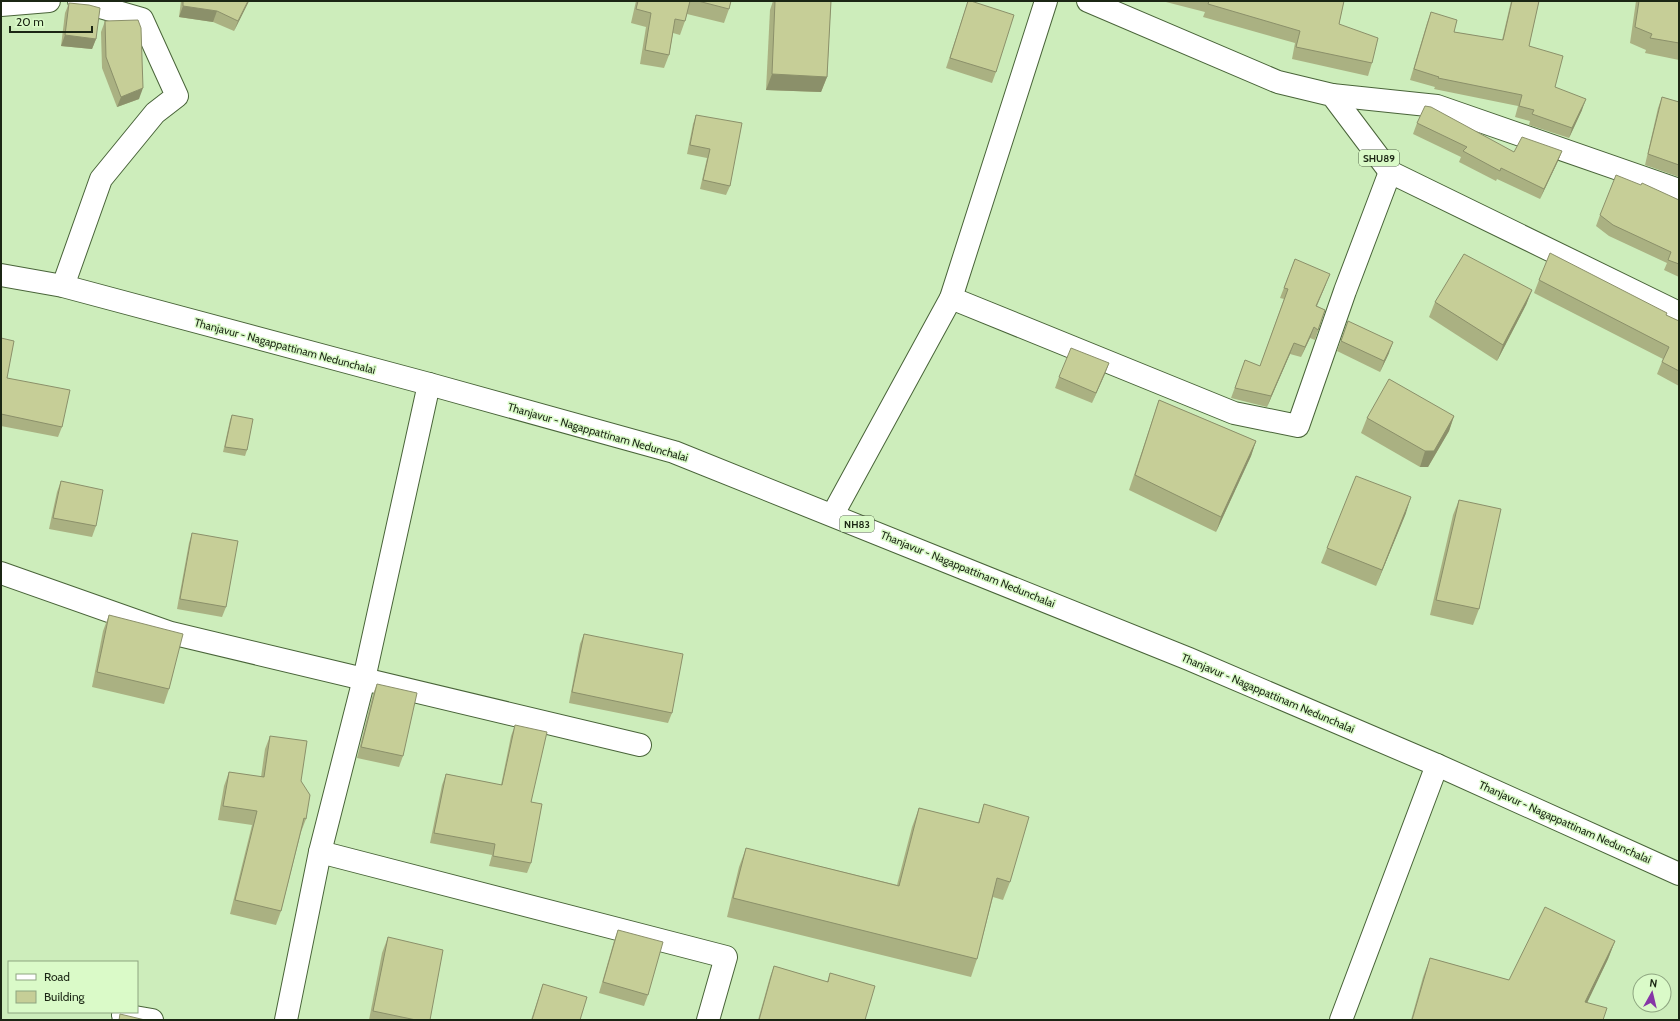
<svg xmlns="http://www.w3.org/2000/svg" width="1680" height="1021" viewBox="0 0 1680 1021" font-family="Cabin,sans-serif">
	<style>
		.lines { fill: none; stroke-linecap: round; stroke-linejoin: round }
		.street-casing { stroke: #496439; stroke-width: 24 }
		.primary-casing { stroke: #496439; stroke-width: 24 }
		.highway-casing { stroke: #496439; stroke-width: 24 }
		.street { stroke: #fff; stroke-width: 22 }
		.primary { stroke: #fff; stroke-width: 22 }
		.highway { stroke: #fff; stroke-width: 22 }
		.wall { fill: #aab182 }
		.shaded-wall { fill: #8b906a }
		.building { fill: #c6ce97; stroke: #8b906a }
		.labels { text-anchor: middle; dominant-baseline: central; stroke-width: 3; stroke-linejoin: round; paint-order: stroke }
		.shield { fill: #dafac8; stroke: #54664a; stroke-width: 1 }
		.shield-label { font-size: 10px; font-weight: bold; fill: #1b2614 }
		.street-label { font-size: 11px; fill: #1b2614; stroke: #dafac8 }
	</style>
	<rect width="100%" height="100%" fill="#cdedbb"/>
	<g class="lines">
		<defs>
			<g id="street">
				<path d="M1,5l48,-4"/>
				<path d="M1332,95l105,11 242,84"/>
				<path d="M63,286l38,-107 54,-66 22,-17 -35,-77 -63,-18"/>
				<path d="M951,298l283,115 64,13 47,-135 45,-119"/>
				<path d="M833,514l118,-216 95,-297"/>
				<path d="M1,573l170,60 469,112"/>
				<path d="M320,852l406,105 -18,63"/>
				<path d="M123,1015l29,5"/>
				<path d="M286,1020l34,-168 44,-173 65,-295"/>
				<path d="M1341,1020l96,-255"/>
			</g>
			<path id="primary" d="M1088,1l190,81 54,13 58,77 289,141"/>
			<path id="highway" d="M1,275l62,11 366,98 245,68 515,207 248,106 242,109"/>
		</defs>
		<use href="#street" class="street-casing"/>
		<use href="#primary" class="primary-casing"/>
		<use href="#highway" class="highway-casing"/>
		<use href="#street" class="street"/>
		<use href="#primary" class="primary"/>
		<use href="#highway" class="highway"/>
	</g>
	<g class="wall">
		<path d="M181,1h68l-15,30 -21,-9 -34,-5z"/>
		<path d="M636,1h95l-2,8 -5,14 -37,-9 -2,7 -5,14 -7,-2 -4,22 -5,13 -24,-4 6,-37 -15,-4z"/>
		<path d="M773,1h58l-4,76 -6,15 -55,-2 4,-80z"/>
		<path d="M968,1l28,71 -4,11 -46,-15z"/>
		<path d="M1162,1h182l-5,23 33,39 -4,13 -76,-17 3,-16 -92,-26 2,-5z"/>
		<path d="M1511,1h28l-10,45 26,41 27,23 -13,28 -40,-13 1,-4 -15,-4 3,-11 -84,-17 1,-2 -25,-7 17,-57 4,-11 23,20 48,8z"/>
		<path d="M1636,1h43v59l-34,-7 1,-3 -16,-7z"/>
		<path d="M69,3l27,36 -4,10 -31,-3 4,-33z"/>
		<path d="M105,21l34,78 -22,8 -15,-39 -1,-36z"/>
		<path d="M1662,97l17,5v75l-34,-12 13,-57z"/>
		<path d="M696,115l34,71 -4,9 -26,-6 7,-31 -20,-4 6,-30z"/>
		<path d="M1417,123l97,29 48,-1 -4,10 -18,38 -43,-20 -1,2 -37,-19 2,-5 -48,-23z"/>
		<path d="M1679,200v77l-15,-7 3,-7 -58,-27 -13,-10 4,-11z"/>
		<path d="M1295,259l31,25 -9,22 8,4 -10,30 -5,-2 -9,19 -11,-3 -23,53 -36,-9 14,-38 15,6 24,-67 -4,-1z"/>
		<path d="M1539,280l127,35 13,6v65l-22,-12 6,-15 -129,-66z"/>
		<path d="M1532,290l-6,15 -29,56 -68,-44 6,-15z"/>
		<path d="M1348,321l41,32 -9,19 -43,-21z"/>
		<path d="M1,338l6,40 55,49 -4,10 -57,-11z"/>
		<path d="M1109,363l-17,40 -37,-15 4,-11z"/>
		<path d="M1159,400l97,41 -5,15 -35,76 -87,-42z"/>
		<path d="M232,415l15,35 -2,6 -22,-4 7,-32z"/>
		<path d="M1454,416l-5,15 -21,36h-8l-59,-34 6,-15z"/>
		<path d="M61,481l35,45 -4,11 -43,-8 8,-37z"/>
		<path d="M1459,500l20,109 -6,16 -43,-10 23,-100z"/>
		<path d="M1406,513l-30,73 -55,-23 6,-15z"/>
		<path d="M192,533l34,74 -4,10 -45,-8 12,-66z"/>
		<path d="M109,615l60,74 -5,15 -72,-17 11,-56z"/>
		<path d="M584,634l88,79 -4,10 -99,-20 11,-59z"/>
		<path d="M377,684l26,72 -4,11 -42,-9 16,-64z"/>
		<path d="M515,725l16,77v61l-4,10 -38,-7 3,-11 -62,-12 12,-58 4,-11 55,11 10,-49z"/>
		<path d="M270,736l31,45 5,38 -5,13 -20,79 -5,14 -46,-11 22,-89 -34,-5 6,-34 5,-14 32,5 4,-28z"/>
		<path d="M984,804l26,78 -7,18 -10,-3 -16,62 -6,18 -244,-60 12,-50 7,-19 151,37 15,-58 7,-19 59,15z"/>
		<path d="M618,930l30,65 -4,11 -45,-13 15,-52z"/>
		<path d="M388,937l42,83h-61l13,-67z"/>
		<path d="M1615,941l-7,18 -21,43 16,18h-192l12,-43 7,-19 79,22z"/>
		<path d="M774,966l53,16 3,-9 35,47h-107l12,-43z"/>
		<path d="M543,984l37,36h-49z"/>
	</g>
	<g class="shaded-wall">
		<path d="M248,1h1l-15,30 4,-10z"/>
		<path d="M183,6l34,5 -4,11 -34,-5z"/>
		<path d="M65,35l31,4 -4,10 -31,-3z"/>
		<path d="M772,74l55,3 -6,15 -55,-2z"/>
		<path d="M143,88l-4,11 -22,8 4,-10z"/>
		<path d="M1586,99l-4,11 -13,28 3,-10z"/>
		<path d="M1562,151l-4,10 -18,38 4,-10z"/>
		<path d="M1330,274l-4,10 -14,32 4,-10z"/>
		<path d="M1532,290l-6,15 -29,56 6,-16z"/>
		<path d="M1314,327l-4,11 -9,19 4,-10z"/>
		<path d="M1393,342l-4,11 -9,19 4,-11z"/>
		<path d="M1294,343l-4,11 -23,53 4,-11z"/>
		<path d="M1109,363l-4,11 -13,29 4,-10z"/>
		<path d="M1454,416l-5,15 -21,36h-8l5,-16z"/>
		<path d="M1256,441l-5,15 -35,76 5,-15z"/>
		<path d="M1411,497l-5,16 -30,73 6,-16z"/>
		<path d="M1615,941l-7,18 -29,61 6,-18z"/>
	</g>
	<g class="building">
		<path d="M183,1h65l-10,20 -21,-10 -34,-5z"/>
		<path d="M638,1h52l-5,20 -10,-2 -6,36 -24,-5 6,-37 -15,-4z"/>
		<path d="M698,1h33l-2,8z"/>
		<path d="M775,1h56l-4,76 -55,-3z"/>
		<path d="M968,1h3l43,14 -18,57 -46,-14z"/>
		<path d="M1209,1h135l-5,23 39,14 -6,25 -76,-16 4,-16 -92,-27z"/>
		<path d="M1512,1h27l-10,45 34,10 -8,31 31,12 -14,29 -40,-14 2,-4 -15,-4 3,-11 -84,-17 1,-1 -25,-8 17,-57 26,8 -3,12 49,8z"/>
		<path d="M1639,1h40v42l-29,-5 2,-4 -17,-7z"/>
		<path d="M69,3l20,2 11,3 -4,31 -31,-4z"/>
		<path d="M138,20l3,8 2,60 -22,9 -15,-40 -1,-36z"/>
		<path d="M1662,97l17,5v63l-31,-11z"/>
		<path d="M1425,106l6,1 83,45 8,-15 40,14 -18,38 -43,-21 -1,3 -37,-20 4,-4 -50,-24z"/>
		<path d="M696,115l46,8 -12,63 -27,-6 7,-31 -20,-4z"/>
		<path d="M1616,175l25,10 1,-2 37,17v64l-11,-4 3,-8 -58,-27 -13,-10z"/>
		<path d="M1550,253l117,60 -1,2 13,6v50l-17,-9 7,-15 -130,-67z"/>
		<path d="M1464,254l68,36 -29,55 -68,-43z"/>
		<path d="M1295,259l35,15 -14,32 9,4 -7,20 -4,-3 -9,20 -11,-4 -23,53 -36,-8 10,-28 15,6 28,-77 -4,-1z"/>
		<path d="M1348,321l45,21 -9,19 -43,-20z"/>
		<path d="M1,338l13,3 -7,37 63,12 -8,37 -61,-13z"/>
		<path d="M1071,348l38,15 -13,30 -37,-16z"/>
		<path d="M1389,379l65,37 -20,35h-9l-58,-33z"/>
		<path d="M1159,400l97,41 -35,76 -86,-42z"/>
		<path d="M232,415l21,4 -6,31 -22,-3z"/>
		<path d="M1356,476l55,21 -29,73 -55,-22z"/>
		<path d="M61,481l42,9 -7,36 -43,-8z"/>
		<path d="M1459,500l42,9 -22,100 -43,-9z"/>
		<path d="M192,533l46,8 -12,66 -46,-8z"/>
		<path d="M109,615l74,19 -14,55 -72,-17z"/>
		<path d="M584,634l99,20 -11,59 -100,-21z"/>
		<path d="M377,684l40,9 -14,63 -42,-9z"/>
		<path d="M515,725l32,7 -16,70 11,2 -11,59 -38,-7 2,-12 -61,-11 12,-59 56,11z"/>
		<path d="M270,736l37,5 -6,40 9,14 -4,24 -2,-1 -23,93 -46,-11 22,-89 -34,-5 6,-34 35,5z"/>
		<path d="M984,804l45,13 -19,65 -13,-4 -20,81 -244,-61 13,-50 153,38 20,-78 60,15z"/>
		<path d="M1545,907l70,34 -30,61 22,6 -4,12h-191l18,-62 79,22z"/>
		<path d="M618,930l45,12 -15,53 -45,-13z"/>
		<path d="M388,937l55,13 -13,70h-14l-43,-9z"/>
		<path d="M774,966l54,16 2,-9 45,13 -10,34h-106z"/>
		<path d="M543,984l44,13 -7,23h-48z"/>
		<path d="M120,1014l25,6h-26z"/>
	</g>
	<g class="labels">
		<g class="shield">
			<rect x="1359" y="150" width="40" height="16" rx="3"/>
			<rect x="840" y="516" width="34" height="16" rx="3"/>
		</g>
		<g class="shield-label">
			<text x="1379" y="158">SHU89</text>
			<text x="857" y="524">NH83</text>
		</g>
		<g class="street-label">
			<text transform="translate(285 346) rotate(15)">Thanjavur - Nagappattinam Nedunchalai</text>
			<text transform="translate(598 432) rotate(16)">Thanjavur - Nagappattinam Nedunchalai</text>
			<text transform="translate(968 569) rotate(22)">Thanjavur - Nagappattinam Nedunchalai</text>
			<text transform="translate(1268 693) rotate(23)">Thanjavur - Nagappattinam Nedunchalai</text>
			<text transform="translate(1565 822) rotate(24)">Thanjavur - Nagappattinam Nedunchalai</text>
		</g>
	</g>
	<rect width="1680" height="1021" fill="none" stroke="#1b2614" stroke-width="4"/>
	<rect x="8" y="961" width="130" height="52" fill="#dafac8" stroke="#8ea580"/>
	<rect x="16" y="974" width="20" height="6" fill="#ffffff" stroke="#8ea580"/>
	<text x="44" y="981" font-size="12" fill="#1b2614">Road</text>
	<rect x="16" y="991" width="20" height="12" fill="#c6ce97" stroke="#8ea580"/>
	<text x="44" y="1001" font-size="12" fill="#1b2614">Building</text>
	<g transform="translate(1652 993) rotate(8)"><circle r="19" fill="#dafac8" stroke="#8ea580"/>
	<path d="M0-3L7 15L0 10L-7 15Z" fill="#8636a6"/>
	<text y="-6" font-size="11" font-weight="bold" text-anchor="middle" fill="#1b2614">N</text>
	</g>
	<path d="M10 26v6h82v-6" fill="none" stroke="#1b2614" stroke-width="2"/>
	<text x="16" y="26" font-size="12" fill="#1b2614" stroke="#dafac8" stroke-width="3" paint-order="stroke">20 m</text>
</svg>
